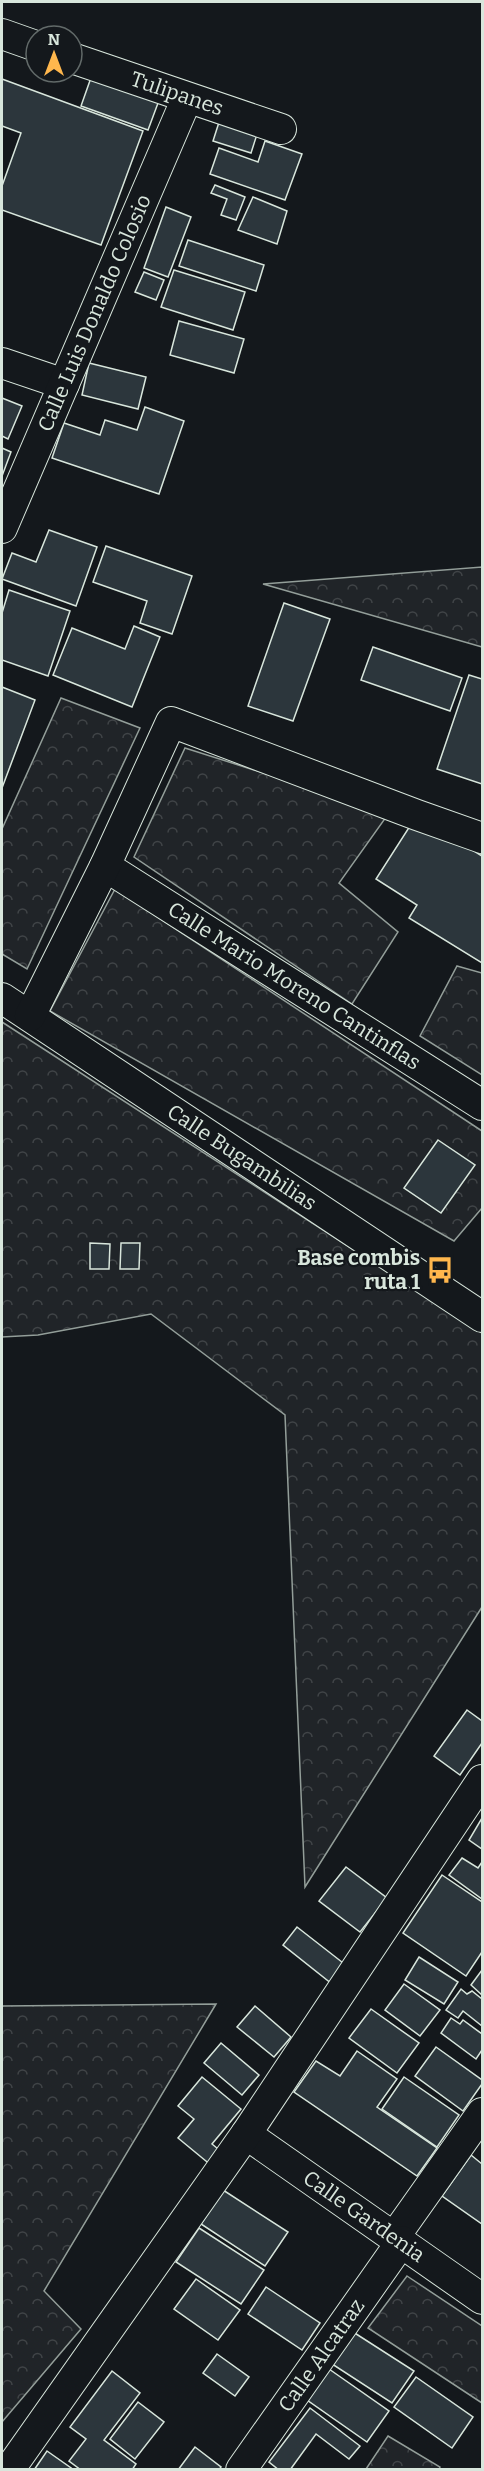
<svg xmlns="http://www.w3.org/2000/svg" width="484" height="2471" viewBox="0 0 484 2471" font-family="Bitter,serif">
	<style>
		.forest { fill: url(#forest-crowns); stroke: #939e99; stroke-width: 1.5 }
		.building { fill: #2c363c; stroke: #d8e6dc; stroke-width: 1.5 }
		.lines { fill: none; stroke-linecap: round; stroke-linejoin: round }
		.minor-casing { stroke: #d8e6dc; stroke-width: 32 }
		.minor { stroke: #14181c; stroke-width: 30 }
		.labels { text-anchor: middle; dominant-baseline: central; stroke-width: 4.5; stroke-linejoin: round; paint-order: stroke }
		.street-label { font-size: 21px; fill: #d8e6dc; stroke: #14181c }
		.poi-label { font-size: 21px; font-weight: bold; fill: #d8e6dc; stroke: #14181c; text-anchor: end }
	</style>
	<defs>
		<pattern id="forest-crowns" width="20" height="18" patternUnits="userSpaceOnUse" patternTransform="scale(1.5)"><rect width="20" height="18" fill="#202428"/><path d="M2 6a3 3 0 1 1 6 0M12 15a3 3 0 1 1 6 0" fill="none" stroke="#404447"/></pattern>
	</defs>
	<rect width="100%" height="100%" fill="#14181c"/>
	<g class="forest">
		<path d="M482,567v80l-219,-63z"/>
		<path d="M61,698l79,30 -113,241 -25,-15v-125z"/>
		<path d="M185,748l204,65 -50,70 59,49 -46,72 -218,-147z"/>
		<path d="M115,889l367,242v77l-28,33 -404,-230z"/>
		<path d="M457,966l25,7v102l-62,-39z"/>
		<path d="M2,1022l480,311v274l-177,280 -20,-472 -134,-101 -113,21 -36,2z"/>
		<path d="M216,2004l-172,287 37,38 -79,93v-416z"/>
		<path d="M407,2276l75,50v77l-114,-75z"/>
		<path d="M388,2436l52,31 -1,3 -73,-1z"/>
	</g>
	<g class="building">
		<path d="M93,72l68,23 -13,35 -67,-24z"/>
		<path d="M2,79l141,52 -42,114 -99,-35v-24l19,-53 -19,-7z"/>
		<path d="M221,116l38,12 -8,25 -38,-12z"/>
		<path d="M265,141l37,13 -17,46 -75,-26 9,-26 39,14z"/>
		<path d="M215,185l30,12 -9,23 -15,-5 6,-16 -16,-6z"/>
		<path d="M253,197l34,14 -10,33 -39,-14z"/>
		<path d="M166,207l25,10 -23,60 -24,-9z"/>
		<path d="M188,240l76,25 -8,26 -77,-25z"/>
		<path d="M174,270l71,22 -12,38 -72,-23z"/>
		<path d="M144,272l20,8 -8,20 -21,-8z"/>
		<path d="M179,321l65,18 -10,34 -64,-18z"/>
		<path d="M89,363l57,14 -8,32 -56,-14z"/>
		<path d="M2,398l20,8 -14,33 -6,-3z"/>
		<path d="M145,407l39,14 -25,73 -107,-36 12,-35 36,12 5,-15 32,10z"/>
		<path d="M2,448l9,4 -9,24z"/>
		<path d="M49,530l48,17 -21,59 -74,-27 10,-26 24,9z"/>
		<path d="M106,546l86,30 -20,58 -32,-11 7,-22 -54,-19z"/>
		<path d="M9,590l61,21 -22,65 -46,-16v-47z"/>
		<path d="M284,603l46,16 -37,102 -45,-15z"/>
		<path d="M134,626l26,11 -28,70 -79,-32 19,-47 53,21z"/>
		<path d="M373,647l89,31 -12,33 -89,-31z"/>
		<path d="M469,675l13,4v105l-45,-15z"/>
		<path d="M2,687l33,13 -33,88z"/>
		<path d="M417,815l65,41v107l-73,-45 8,-13 -41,-26z"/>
		<path d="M438,1140l37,25 -34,48 -37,-25z"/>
		<path d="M90,1243l20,1 -1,25h-19z"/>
		<path d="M121,1243h19l-1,26h-19z"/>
		<path d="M467,1710l15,11v22l-22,32 -26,-19z"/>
		<path d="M482,1818v31l-13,-9z"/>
		<path d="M462,1858l16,10 4,-6v37l-33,-24z"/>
		<path d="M346,1867l41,31 -27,34 -41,-31z"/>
		<path d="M442,1875l40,27v50l-16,24 -63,-43z"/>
		<path d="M297,1927l50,39 -15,18 -49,-39z"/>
		<path d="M419,1957l39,25 -14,22 -39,-24z"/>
		<path d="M482,1970v25l-11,-10z"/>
		<path d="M404,1984l36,26 -20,26 -35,-26z"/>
		<path d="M461,1989l6,5 5,-3 10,8v27l-19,-15 -5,7 -12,-8z"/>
		<path d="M255,2006l36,31 -17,20 -37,-30z"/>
		<path d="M371,2009l48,34 -22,30 -48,-35z"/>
		<path d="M451,2018l9,6 3,-4 19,14v16l-6,9 -35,-26z"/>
		<path d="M221,2043l38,32 -17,20 -38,-32z"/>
		<path d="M436,2047l46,33v4l-19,27 -48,-35z"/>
		<path d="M357,2051l40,28 -20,28 60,41 -20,28 -123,-84 22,-31 24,15z"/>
		<path d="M202,2077l39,32 -29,35 11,9 -11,13 -34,-28 16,-19 -16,-13z"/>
		<path d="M404,2077l55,38 -22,32 -55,-38z"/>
		<path d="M471,2155l11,9v60l-40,-28z"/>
		<path d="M223,2190l65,42 -23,34 -64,-42z"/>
		<path d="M199,2228l65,42 -23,34 -65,-42z"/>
		<path d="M196,2279l44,31 -22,30 -44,-31z"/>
		<path d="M266,2287l54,36 -18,27 -54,-36z"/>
		<path d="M350,2330l64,41 -22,32 -63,-41z"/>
		<path d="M217,2354l32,23 -14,19 -32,-23z"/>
		<path d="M329,2369l60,42 -22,31 -60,-42z"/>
		<path d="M112,2371l28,22 -36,47 32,24 -4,6h-51l-12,-9 17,-22 -16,-12z"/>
		<path d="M416,2377l57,40 -21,31 -58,-41z"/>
		<path d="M138,2402l26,20 -29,37 -25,-20z"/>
		<path d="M310,2408l50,38 -11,13 -33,-25 -26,36h-11l-10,-8z"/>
		<path d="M195,2447l26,20 -2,3h-41z"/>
		<path d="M47,2451l27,19h-40z"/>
	</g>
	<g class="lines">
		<defs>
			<g id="minor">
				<path d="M2,34l34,12"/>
				<path id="s1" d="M72,58l209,71"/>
				<path d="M2,363l62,21"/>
				<path id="s2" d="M2,528l185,-430"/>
				<path id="s3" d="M105,866l377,239"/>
				<path id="s4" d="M2,998l480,319"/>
				<path d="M30,1016l75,-150 66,-144 246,93 65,23"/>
				<path id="s5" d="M246,2134l236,165"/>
				<path d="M395,2236l87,-123"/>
				<path d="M9,2470l237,-336 236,-354"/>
				<path id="s6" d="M241,2470l161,-229"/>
			</g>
		</defs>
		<use href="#minor" class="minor-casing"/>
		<use href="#minor" class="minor"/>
	</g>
	<defs>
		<symbol id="bus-bare" viewBox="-9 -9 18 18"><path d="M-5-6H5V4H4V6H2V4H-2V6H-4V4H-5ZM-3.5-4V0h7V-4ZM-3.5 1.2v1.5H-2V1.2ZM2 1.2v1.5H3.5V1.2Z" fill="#ffb74d" stroke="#14181c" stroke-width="2.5" paint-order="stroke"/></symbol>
	</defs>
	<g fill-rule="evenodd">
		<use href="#bus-bare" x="421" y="1251" width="38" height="38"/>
	</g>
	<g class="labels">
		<g class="street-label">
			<text stroke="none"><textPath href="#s1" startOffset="111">Tulipanes</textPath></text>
			<text stroke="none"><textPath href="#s2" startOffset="234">Calle Luis Donaldo Colosio</textPath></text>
			<text stroke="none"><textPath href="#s3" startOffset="224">Calle Mario Moreno Cantinflas</textPath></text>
			<text stroke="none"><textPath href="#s4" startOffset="288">Calle Bugambilias</textPath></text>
			<text stroke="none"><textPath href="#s5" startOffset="144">Calle Gardenia</textPath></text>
			<text stroke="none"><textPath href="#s6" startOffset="140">Calle Alcatraz</textPath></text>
		</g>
		<g class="poi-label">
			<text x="420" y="1258">Base combis<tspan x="420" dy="24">ruta 1</tspan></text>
		</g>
	</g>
	<rect width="484" height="2471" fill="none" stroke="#d8e6dc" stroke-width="6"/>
	<g transform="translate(54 54)"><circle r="28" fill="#14181c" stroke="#626a69" stroke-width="1.5"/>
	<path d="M0-4.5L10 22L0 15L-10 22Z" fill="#ffb74d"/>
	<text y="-9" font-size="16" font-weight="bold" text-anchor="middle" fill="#d8e6dc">N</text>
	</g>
</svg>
